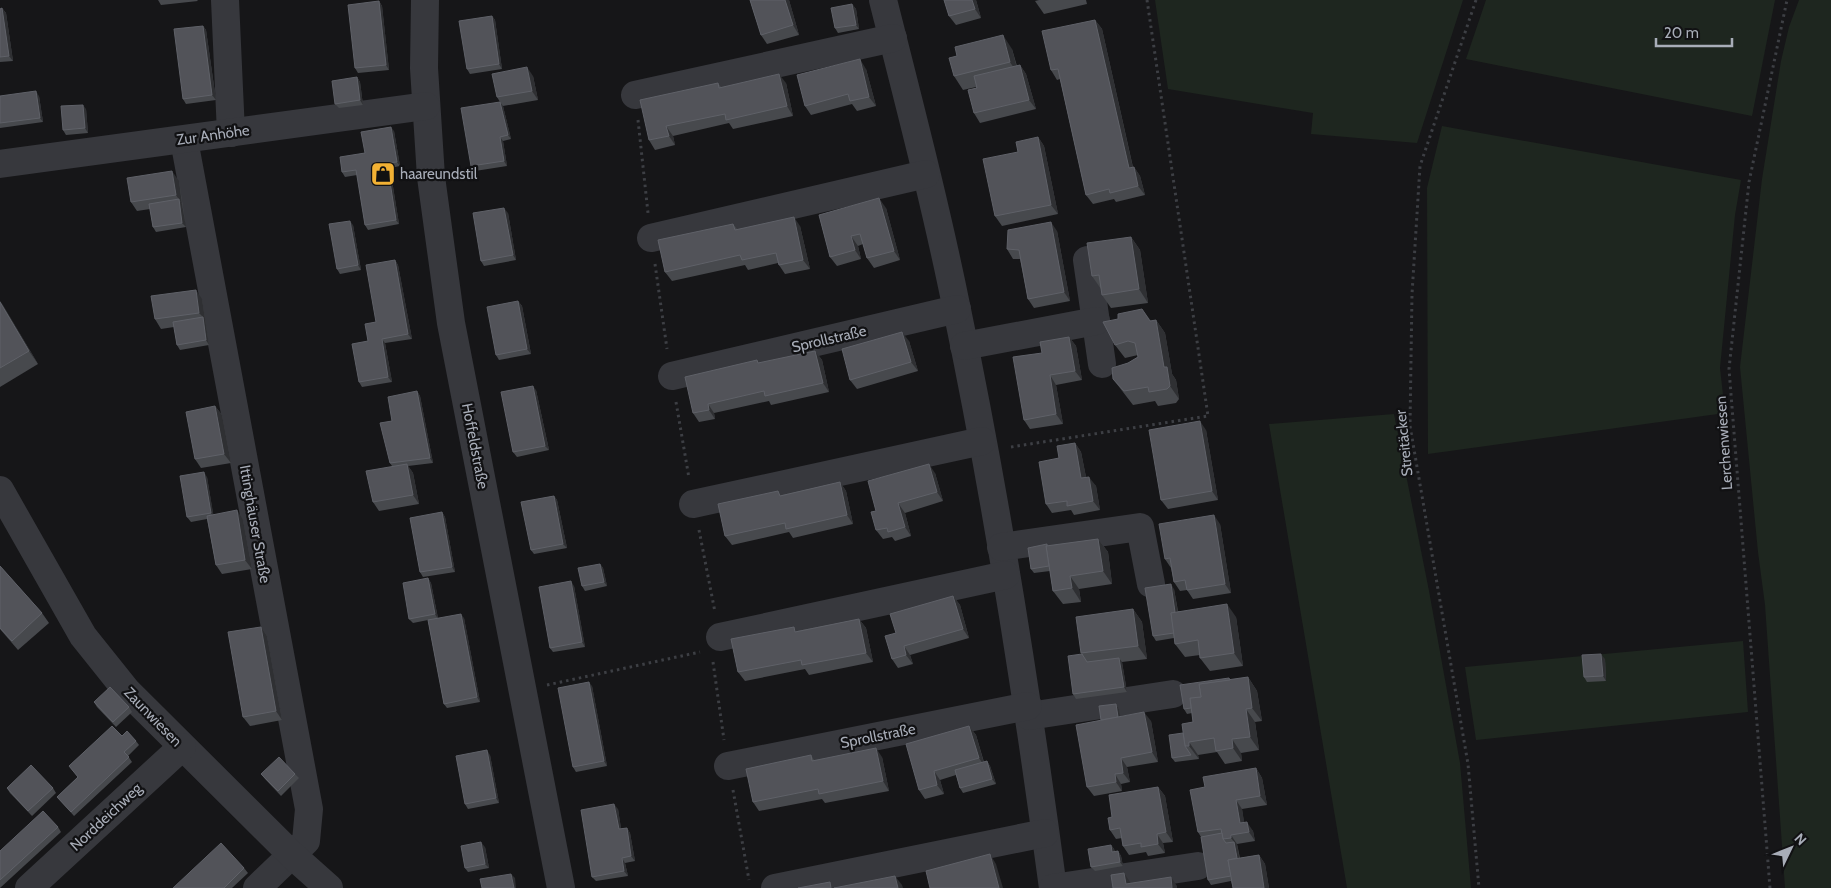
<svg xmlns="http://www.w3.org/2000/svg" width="1831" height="888" viewBox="0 0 1831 888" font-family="Cabin,sans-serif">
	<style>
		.green { fill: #1e261f }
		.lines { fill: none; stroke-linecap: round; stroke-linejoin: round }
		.path { stroke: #3d3f44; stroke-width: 3; stroke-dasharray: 2.5 4; stroke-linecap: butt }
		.minor { stroke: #37383d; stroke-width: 28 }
		.wall { fill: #47494d }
		.shaded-wall { fill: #2f3033 }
		.building { fill: #525359; stroke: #5f6168 }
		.labels { text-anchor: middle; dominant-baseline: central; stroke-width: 4.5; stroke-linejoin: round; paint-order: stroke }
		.street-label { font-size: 15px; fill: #a8adb8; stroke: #111113 }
		.poi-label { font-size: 15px; fill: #a8adb8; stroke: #111113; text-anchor: start }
	</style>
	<rect width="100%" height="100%" fill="#161618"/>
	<g class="green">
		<path d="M1155,0h308l-46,143 -106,-9 2,-21 -145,-24z"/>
		<path d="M1486,0h289l-23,116 -286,-57z"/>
		<path d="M1799,0h32v888h-46l-20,-283 -7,-53 -18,-185 22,-188 19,-118 8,-34z"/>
		<path d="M1442,126l299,54 -6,35 -15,153 5,45 -297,41 -1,-266z"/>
		<path d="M1394,414l35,177 31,172 11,125h-124l-78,-464z"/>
		<path d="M1743,641l5,71 -272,28 -11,-73z"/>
	</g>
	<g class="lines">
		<g class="path">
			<path d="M1476,0l-56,166 -8,128 -2,132 58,338 11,124"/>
			<path d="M638,120l10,93"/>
			<path d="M655,264l12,85"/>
			<path d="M676,402l13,76"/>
			<path d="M1011,447l197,-31 -61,-416"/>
			<path d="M699,530l16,82"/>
			<path d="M713,662l11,78"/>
			<path d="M547,685l153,-33"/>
			<path d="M733,790l16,90"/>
			<path d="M1770,888l-41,-519 20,-187 38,-182"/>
		</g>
		<g class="minor">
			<path d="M225,0l6,133"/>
			<path d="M425,0l-1,68 7,109 20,146 110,565"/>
			<path d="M883,0c26,103 53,206 74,310 40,191 70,384 96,578"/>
			<path d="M635,95l258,-57"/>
			<path d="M184,140l125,669 -3,32 -49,47"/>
			<path d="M0,164l426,-58"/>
			<path d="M651,238l275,-64"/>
			<path d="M1087,260l15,104"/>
			<path d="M964,346l132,-25"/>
			<path d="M672,376l285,-67"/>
			<path d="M0,490l83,146 44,55 165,164 37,33"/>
			<path d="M693,504l289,-63"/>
			<path d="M1001,547l139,-20 11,57"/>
			<path d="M720,637l286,-62"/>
			<path d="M1029,716l144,-22"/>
			<path d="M728,766l300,-60"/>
			<path d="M29,888l153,-141"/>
			<path d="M775,888l270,-55"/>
			<path d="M1053,888l145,-22"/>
		</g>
	</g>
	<g class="wall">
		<path d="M158,0h39l1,1 -37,4z"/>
		<path d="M750,0h39l10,35 -32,9 -6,-9z"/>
		<path d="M944,0h32l5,18 -25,7 -7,-9z"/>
		<path d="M1039,0h47l1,4 -43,10 -9,-13z"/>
		<path d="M379,1l3,5 7,64 -31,3 -3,-5z"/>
		<path d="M852,4l4,5 3,20 -21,4 -3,-5z"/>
		<path d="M2,8l4,5 7,48 -13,1v-53z"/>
		<path d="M492,16l3,4 7,49 -32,5 -3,-5z"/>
		<path d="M1095,20l7,9 31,138h1l6,9 5,19 -29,7 -2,-3 -21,5 -7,-9 -26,-116 -3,1 -6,-10z"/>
		<path d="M203,26l3,4 10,70 -30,4 -3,-5z"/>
		<path d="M1012,49l5,17 3,-1 6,9 10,35 -56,14 -6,-10 2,-26 -13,3 -9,-14z"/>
		<path d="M866,69l10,37 -19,5 -5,-7 -41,11 -6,-9z"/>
		<path d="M533,76l5,24 -35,6 8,33 -8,2 4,25 -32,5 -4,-5 29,-64 -3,-5z"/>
		<path d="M357,77l3,5 3,23 -24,3 -4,-4z"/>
		<path d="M718,83l3,4 65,-4 7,33 -60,13 -4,-6 -56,13 2,9 -20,5 -6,-10z"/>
		<path d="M0,96h39l4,26 -43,6z"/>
		<path d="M86,109l2,24 -22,2 -3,-5z"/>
		<path d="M394,131l6,35 -10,2 9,56 -31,6 -3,-5 -8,-50 -12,2 -3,-5 23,-19z"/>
		<path d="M1038,137l6,9 14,68 -56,12 -7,-10 23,-64z"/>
		<path d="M179,181l7,46 -30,5 -3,-5 -3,-18 -13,2 -6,-9z"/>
		<path d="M886,208l14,52 -26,8 -7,-10 -4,-14 -5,2 3,13 -24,7 -7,-9 -11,-42z"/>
		<path d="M508,213l8,47 -32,6 -3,-5z"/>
		<path d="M733,224l4,5 63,-3 10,43 -25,5 -6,-9 -1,-2 -30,7 -3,-5 -73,16 -7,-9z"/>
		<path d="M353,225l8,45 -21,4 -3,-5z"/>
		<path d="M1057,231l13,70 -36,7 -6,-9 -8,-40h-7l-6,-10z"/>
		<path d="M1131,237l9,13 8,53 -37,5 -9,-13 -1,-6 -9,-13z"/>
		<path d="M395,260l3,5 14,74 -27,4 7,39 -30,5 -3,-5 9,-41 8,-19z"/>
		<path d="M202,299l7,46 -29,5 -3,-5 -3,-18 -13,2 -6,-10z"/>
		<path d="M0,301l38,63 -38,23z"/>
		<path d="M518,301l4,5 9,48 -32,6 -3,-5z"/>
		<path d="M1156,320l9,13 7,41 4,6 3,19 -3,4 -18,3 -3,-5 -22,4 -20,-26 15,-16 10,-6v-2l-13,3 -10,-13 36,-24z"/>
		<path d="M1069,337l7,9 6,34 -26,5 7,39 -33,5 -6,-9 18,-67z"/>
		<path d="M909,341l9,30 -61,18 -7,-9z"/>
		<path d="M815,351l7,9 7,32 -58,13 -2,-4 -55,12 1,6 -16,3 -6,-9 66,-50z"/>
		<path d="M536,390l13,60 -32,7 -4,-5z"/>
		<path d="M417,391l3,5 13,67 -25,3 5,7 6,31 -40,7 -6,-9 19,-36 -2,-3z"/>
		<path d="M215,406l7,9 9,48 -30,5 -6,-9z"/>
		<path d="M1206,430l12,70 -50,9 -7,-9z"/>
		<path d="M1075,443l6,9 5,25 10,9 4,24 -26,5 -3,-5 -19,3 -6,-9 13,-46z"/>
		<path d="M935,473l8,28 -38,12 6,23 -16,5 -3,-4 -9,2 -7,-9v-19z"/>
		<path d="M207,477l6,37 30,6 9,49 -30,5 -6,-9 -9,-46 -16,3 -4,-5z"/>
		<path d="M840,482l6,9 7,33 -60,14 -4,-6 -57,13 -7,-9 57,-41z"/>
		<path d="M554,496l3,4 10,48 -33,6 -3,-4z"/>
		<path d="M442,512l3,5 10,55 -32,5 -3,-5z"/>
		<path d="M1220,524l11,69 -38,6 -6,-9 -7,1 -6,-9 -3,-14 -6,-9z"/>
		<path d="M1098,539l10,13 4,32 -33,5 2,13 -18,2 -10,-13 -3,-20 -16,2 -3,-4 16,-25 1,2z"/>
		<path d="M600,564l3,4 4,18 -22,5 -3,-5z"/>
		<path d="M0,566l42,47 7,10 -31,27 -18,-21z"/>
		<path d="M428,578l3,5 7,35h26l16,84 -33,6 -3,-4 -16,-84 -15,3 -4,-4z"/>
		<path d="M574,586l11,61 -32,5 -3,-4z"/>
		<path d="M1174,589l4,22 58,6 7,49 -33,5 -10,-13v-3l-15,2 -10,-13 -1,-6 -18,3 -3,-5z"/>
		<path d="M953,596l7,9 9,33 -59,17 3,9 -15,4 -6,-9 4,-26z"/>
		<path d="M1133,609l9,13 5,37 -25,3 5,30 -51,7 -3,-5 9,-40 -1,-1z"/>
		<path d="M859,619l7,9 7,34 -64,13 -4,-6 -60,12 -7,-9 59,-41z"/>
		<path d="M261,627l6,9 15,84 -32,6 -7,-9z"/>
		<path d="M1605,659l1,22 -19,1 -3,-5z"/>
		<path d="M1248,677l9,14 5,30 -7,1 4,28 -18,3 1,8 -17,3 -8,-12 -19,3 1,4 -24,3 -3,-4 11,-25 10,-11 -1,-9 -5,1 -3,-5 47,-29z"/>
		<path d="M592,686l15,80 -31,6 -3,-5z"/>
		<path d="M94,702l35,5 3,5 -16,15 -19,-20z"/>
		<path d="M1116,704l3,5 1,7 31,5 7,41 -31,5 3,15 -9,2 1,7 -28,5 -7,-9 14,-67z"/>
		<path d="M969,726l7,9 8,27 3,-1 3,5 6,18 -33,9 -3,-5 -4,-13 -16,5 4,14 -19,5 -6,-9z"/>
		<path d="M122,736l14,5 3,4 -11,11 4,6 -58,54 -17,-19 21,-20 -9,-11z"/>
		<path d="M490,755l9,48 -31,6 -3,-5z"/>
		<path d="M811,755l3,5 68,-3 7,34 -64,12 -3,-4 -63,12 -6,-9z"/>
		<path d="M1256,768l6,10 5,27 -25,4 2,14 9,8 2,10 -18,3 3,14 19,-3 6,9 4,24h-36l-2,-7 -20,4 -3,-5 -7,-43 -3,-5 7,-45z"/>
		<path d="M261,774h34l4,4 -18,18 -16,-17z"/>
		<path d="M1158,787l7,9 8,46 -10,1 2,10 -17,3 -2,-4 -17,3 -6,-9 -1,-8 -6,1 -6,-9 2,-13z"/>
		<path d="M7,788h46l3,5 -24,23 -22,-23z"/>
		<path d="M618,809l3,20 6,-1 3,5 5,28 -10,2 3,13 -32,5 -4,-4z"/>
		<path d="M58,827l3,5 -61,56v-37z"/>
		<path d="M1111,845l3,4 1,3 3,-1 3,5 2,10 -28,5 -4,-4z"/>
		<path d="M485,847l4,21 -21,4 -3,-4z"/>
		<path d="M244,868l4,5 -16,15h-59z"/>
	</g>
	<g class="shaded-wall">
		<path d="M785,0h4l10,35 -6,-10z"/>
		<path d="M972,0h4l5,18 -6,-9z"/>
		<path d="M379,1l3,5 7,64 -3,-5z"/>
		<path d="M852,4l4,5 3,20 -3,-4z"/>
		<path d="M2,8l4,5 7,48 -4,-5z"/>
		<path d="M492,16l3,4 7,49 -3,-5z"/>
		<path d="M1095,20l7,9 33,148 -6,-9z"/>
		<path d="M203,26l3,4 10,70 -4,-5z"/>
		<path d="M1003,35l9,14 7,27 -9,-14z"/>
		<path d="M860,59l6,10 10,37 -7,-9z"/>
		<path d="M1020,65l6,9 10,35 -7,-9z"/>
		<path d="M527,67l6,9 5,24 -6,-9z"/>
		<path d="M779,74l7,9 7,33 -6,-10z"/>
		<path d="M357,77l3,5 3,23 -3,-5z"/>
		<path d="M36,91l3,5 4,26 -3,-4z"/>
		<path d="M500,102l3,4 8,33 -3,-4z"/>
		<path d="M83,105l3,4 2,24 -3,-5z"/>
		<path d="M666,126l7,10 2,9 -6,-9z"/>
		<path d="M391,127l3,4 6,35 -3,-4z"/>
		<path d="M500,137l3,4 4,25 -3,-5z"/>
		<path d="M1038,137l6,9 14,68 -7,-9z"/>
		<path d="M387,163l3,5 9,56 -3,-4z"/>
		<path d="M1134,167l6,9 5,19 -7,-9z"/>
		<path d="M172,171l7,10 3,23 -6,-9z"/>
		<path d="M879,198l7,10 14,52 -6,-9z"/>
		<path d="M179,199l3,5 4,23 -4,-4z"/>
		<path d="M504,208l4,5 8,47 -3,-5z"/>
		<path d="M794,217l6,9 10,43 -7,-9z"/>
		<path d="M350,221l3,4 8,45 -3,-5z"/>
		<path d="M1051,222l6,9 13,70 -6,-9z"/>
		<path d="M851,236l7,10 3,13 -6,-9z"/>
		<path d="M1131,237l9,13 8,53 -9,-14z"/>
		<path d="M395,260l3,5 14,74 -4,-5z"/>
		<path d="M196,290l6,9 7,46 -3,-5 -3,-23 -4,-4z"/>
		<path d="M0,301l3,4 35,59 -9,-13 -29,-49z"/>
		<path d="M518,301l4,5 9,48 -4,-5z"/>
		<path d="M1142,309l10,13 4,-2 9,13 7,41 4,6 3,19 -9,-13 -20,-65z"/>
		<path d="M902,332l7,9 9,30 -7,-9z"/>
		<path d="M1069,337l7,9 6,34 -7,-9z"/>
		<path d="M382,339l3,4 7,39 -4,-5z"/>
		<path d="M815,351l7,9 7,32 -6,-9z"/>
		<path d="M1050,375l6,10 7,39 -7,-10z"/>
		<path d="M533,386l3,4 13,60 -4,-4z"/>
		<path d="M417,391l3,5 13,67 -3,-5z"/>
		<path d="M708,404l6,9 1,6 -6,-9z"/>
		<path d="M215,406l7,9 9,48 -7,-9z"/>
		<path d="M1200,421l6,9 12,70 -6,-9z"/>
		<path d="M1075,443l6,9 7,35 -7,-9z"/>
		<path d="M407,464l6,9 6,31 -6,-9z"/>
		<path d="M929,464l6,9 8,28 -6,-9z"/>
		<path d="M204,472l3,5 7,41 -3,-5z"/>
		<path d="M1089,477l7,9 4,24 -7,-9z"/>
		<path d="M840,482l6,9 7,33 -6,-9z"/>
		<path d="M554,496l3,4 10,48 -4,-4z"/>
		<path d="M898,503l7,10 6,23 -6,-9z"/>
		<path d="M237,510l6,10 9,49 -7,-9z"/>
		<path d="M442,512l3,5 10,55 -3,-5z"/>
		<path d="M1214,515l6,9 11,69 -6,-9z"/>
		<path d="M1098,539l10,13 4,32 -9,-13z"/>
		<path d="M600,564l3,4 4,18 -3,-4z"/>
		<path d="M1070,576l9,13 2,13 -9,-14z"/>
		<path d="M428,578l3,5 7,36 -3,-5z"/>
		<path d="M571,581l3,5 11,61 -3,-5z"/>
		<path d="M1171,584l3,5 8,48 -4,-5z"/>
		<path d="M953,596l7,9 9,33 -6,-9z"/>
		<path d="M1227,604l9,13 7,49 -9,-13z"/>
		<path d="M1133,609l9,13 5,37 -9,-13z"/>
		<path d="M461,614l3,4 16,84 -3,-5z"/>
		<path d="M859,619l7,9 7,34 -7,-9z"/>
		<path d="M261,627l6,9 15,84 -6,-9z"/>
		<path d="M904,646l6,9 3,9 -7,-9z"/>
		<path d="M1601,654l4,5 1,22 -3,-5z"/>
		<path d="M1119,658l3,4 5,30 -3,-5z"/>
		<path d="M1248,677l9,14 5,30 -10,-13z"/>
		<path d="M589,682l3,4 15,80 -3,-5z"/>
		<path d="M1116,704l3,5 3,19 -3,-5z"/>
		<path d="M1246,709l9,13 4,28 -9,-13z"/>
		<path d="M1144,712l7,9 7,41 -6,-10z"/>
		<path d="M969,726l7,9 9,32 -6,-9z"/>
		<path d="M1232,739l9,14 1,8 -9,-13z"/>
		<path d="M1189,742l9,13 1,4 -10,-13z"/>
		<path d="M876,748l6,9 7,34 -6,-10z"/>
		<path d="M487,750l3,5 9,48 -3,-5z"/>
		<path d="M1121,758l6,9 3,15 -7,-9z"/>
		<path d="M987,761l3,5 6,18 -4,-5z"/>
		<path d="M1256,768l6,10 5,27 -7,-9z"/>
		<path d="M934,771l6,9 4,14 -7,-9z"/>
		<path d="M1115,774l6,10 1,7 -6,-9z"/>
		<path d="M1158,787l7,9 8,46 -7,-10z"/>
		<path d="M1236,800l6,9 4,24 -6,-10z"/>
		<path d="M614,804l4,5 4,25 -3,-5z"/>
		<path d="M1247,822l6,9 2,10 -6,-9z"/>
		<path d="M627,828l3,5 5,28 -4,-5z"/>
		<path d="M1157,834l6,9 2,10 -7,-9z"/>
		<path d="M1231,835l6,9 4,24 -3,-5 -4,-21 -3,-4z"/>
		<path d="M481,842l4,5 4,21 -4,-4z"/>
		<path d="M1111,845l3,4 1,8 -3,-5z"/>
		<path d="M1118,851l3,5 2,10 -3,-4z"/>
		<path d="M990,854l6,10 7,24h-4z"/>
		<path d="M1259,855l6,9 4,24h-5z"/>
		<path d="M622,858l3,5 3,13 -4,-5z"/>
		<path d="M1124,873l6,9 1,6 -5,-4z"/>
		<path d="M511,874l4,4 1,10h-2z"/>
		<path d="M895,876l7,9 1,3h-5z"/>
		<path d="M1171,877l6,9v2h-5z"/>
	</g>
	<g class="building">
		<path d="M750,0h35l8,25 -32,10z"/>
		<path d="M944,0h28l3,9 -26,7z"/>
		<path d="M379,1l7,64 -31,3 -7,-63z"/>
		<path d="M852,4l4,21 -21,3 -4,-20z"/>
		<path d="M2,8l7,48 -9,1v-48z"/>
		<path d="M492,16l7,48 -32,5 -8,-48z"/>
		<path d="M1095,20l34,148 5,-1 4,19 -28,7 -1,-4 -23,6 -28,-126 -7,1 -9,-39z"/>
		<path d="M203,26l9,69 -29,4 -9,-70z"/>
		<path d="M1003,35l7,27 -56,14 -5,-18 8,-2 -2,-9z"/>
		<path d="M860,59l9,38 -19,4 -2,-7 -43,12 -8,-31z"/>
		<path d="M1020,65l9,35 -55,13 -6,-23 9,-2 -3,-12z"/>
		<path d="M527,67l5,24 -35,6 -5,-23z"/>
		<path d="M779,74l8,32 -61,14 -1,-6 -59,12 3,10 -20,4 -9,-40 78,-17 1,5z"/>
		<path d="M357,77l3,23 -25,4 -3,-23z"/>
		<path d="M36,91l4,27 -40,5v-27z"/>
		<path d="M500,102l8,33 -8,2 4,24 -33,5 -10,-58z"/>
		<path d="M83,105l2,23 -22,2 -2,-24z"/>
		<path d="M391,127l6,35 -10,1 9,57 -31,5 -9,-55 -14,2 -2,-15 25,-4 -4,-21z"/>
		<path d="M1038,137l13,68 -56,11 -12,-57 35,-7 -2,-10z"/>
		<path d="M172,171l4,24 -45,7 -4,-24z"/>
		<path d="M879,198l15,53 -27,7 -7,-24 -9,2 4,14 -25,7 -11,-42z"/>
		<path d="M179,199l3,24 -29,4 -4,-23z"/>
		<path d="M504,208l9,47 -32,6 -8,-48z"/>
		<path d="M794,217l9,43 -24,5 -3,-12 -34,7 -2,-5 -75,17 -7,-32 75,-16 2,6z"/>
		<path d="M350,221l8,44 -21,4 -8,-45z"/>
		<path d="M1051,222l13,70 -36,7 -9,-49 -12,-1 1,-19z"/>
		<path d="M1131,237l8,52 -37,6 -3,-20 -7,1 -5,-33z"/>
		<path d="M395,260l13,74 -26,5 6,38 -29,5 -7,-38 16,-3 -3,-17 11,-2 -10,-57z"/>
		<path d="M196,290l3,23 -44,6 -4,-23z"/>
		<path d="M518,301l9,48 -31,6 -9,-48z"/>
		<path d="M0,302l29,49 -29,17z"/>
		<path d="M1142,309l8,12 6,-1 8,47h3l3,19 -3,3 -18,3 -1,-5 -24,4 -11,-12 -1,-11 16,-5 10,-6 -3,-14 -7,-2 -13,4 -12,-23 15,-3v-5z"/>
		<path d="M203,317l3,23 -29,5 -4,-23z"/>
		<path d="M902,332l9,30 -61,18 -8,-31z"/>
		<path d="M1069,337l6,34 -25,4 6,39 -32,6 -11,-63 29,-4 -2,-11z"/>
		<path d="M815,351l8,32 -58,13 -1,-5 -56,13 1,6 -16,3 -8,-36 72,-17 1,3z"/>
		<path d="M533,386l12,60 -32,6 -12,-60z"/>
		<path d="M417,391l13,67 -40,5 -10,-40 12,-2 -4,-24z"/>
		<path d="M215,406l9,48 -29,5 -9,-47z"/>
		<path d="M1200,421l12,70 -51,9 -12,-70z"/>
		<path d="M1075,443l6,35 8,-1 4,24 -26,5v-5l-21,3 -7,-42 20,-4 -2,-12z"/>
		<path d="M407,464l6,31 -40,7 -7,-31z"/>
		<path d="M929,464l8,28 -39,11 7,24 -17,5 -1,-4 -11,2 -5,-18 5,-1 -8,-30z"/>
		<path d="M204,472l7,41 -24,4 -7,-41z"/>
		<path d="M840,482l7,33 -61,14 -1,-6 -60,13 -7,-32 60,-13 2,5z"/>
		<path d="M554,496l9,48 -32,6 -10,-48z"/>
		<path d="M237,510l8,50 -29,5 -9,-49z"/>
		<path d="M442,512l10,55 -32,5 -10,-54z"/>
		<path d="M1214,515l11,69 -38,6 -2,-10 -11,2 -4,-24 -5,1 -6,-35z"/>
		<path d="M1098,539l5,32 -33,5 2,12 -19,3 -7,-45z"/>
		<path d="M1047,544v2h-1l3,20 -18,3 -3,-21z"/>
		<path d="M600,564l4,18 -22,4 -4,-18z"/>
		<path d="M0,566l42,47 -30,28 -12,-13z"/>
		<path d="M428,578l7,36 -26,5 -6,-36z"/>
		<path d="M571,581l11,61 -32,6 -11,-61z"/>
		<path d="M1171,584l4,28 -4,1 3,20 -21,3 -8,-48z"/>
		<path d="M953,596l10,33 -59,17 2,9 -14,4 -7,-23 11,-3 -6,-19z"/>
		<path d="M1227,604l7,49 -34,5 -2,-18 -23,4 -4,-31z"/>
		<path d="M1133,609l5,37 -57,7 -5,-36z"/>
		<path d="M461,614l16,83 -33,7 -16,-84z"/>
		<path d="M859,619l7,34 -64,12 -1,-5 -63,12 -7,-33 63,-12 1,5z"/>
		<path d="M261,627l15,84 -33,6 -15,-85z"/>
		<path d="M1082,654l5,8 32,-4 5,29 -51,7 -5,-38z"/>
		<path d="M1601,654l2,22 -19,1 -2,-22z"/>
		<path d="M1248,677l4,31 -6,1 4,28 -18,2 1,9 -17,3 -2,-13 -25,4v4h-4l-3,-22 11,-2 -3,-24 11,-1 -2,-13z"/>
		<path d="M1229,678l1,2 -31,4 2,13 -11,1 1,10 -7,1 -4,-24z"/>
		<path d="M589,682l15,79 -31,6 -15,-79z"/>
		<path d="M110,687l19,20 -16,15 -19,-20z"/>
		<path d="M1116,704l2,13 -17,3 -2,-14z"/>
		<path d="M1144,712l8,40 -31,6 2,15 -8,1 1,8 -29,5 -11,-62z"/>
		<path d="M112,726l10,10 5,-5 9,10 -12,11 5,5 -58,55 -14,-15 21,-20 -9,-11z"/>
		<path d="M969,726l10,32 -45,13 3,14 -18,5 -13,-46z"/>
		<path d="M1183,733l2,13 6,9 -19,3 -3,-23z"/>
		<path d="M876,748l7,33 -64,13 -1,-5 -65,13 -7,-33 65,-14 1,6z"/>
		<path d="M487,750l9,48 -31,6 -9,-48z"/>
		<path d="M279,757l16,17 -17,17 -17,-17z"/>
		<path d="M987,761l5,18 -32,9 -5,-18z"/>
		<path d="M31,765l22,23 -25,23 -21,-23z"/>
		<path d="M1256,768l4,28 -24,4 4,23 7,-1 2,10 -18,3v3l-8,1 -2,-10 -23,3 -8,-42 15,-3 -2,-10z"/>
		<path d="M1158,787l8,45 -9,2 1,10 -17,3v-4l-18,3 -3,-18 -10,2 -2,-12 4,-1 -3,-22z"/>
		<path d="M614,804l5,25 8,-1 4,28 -9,2 2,13 -32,6 -11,-67z"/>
		<path d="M43,811l15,16 -58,53v-29z"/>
		<path d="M1222,833l1,6 3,4 8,-1 3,16 -9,2 3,16 -23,4 -7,-43z"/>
		<path d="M481,842l4,22 -20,4 -4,-22z"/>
		<path d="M221,843l23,25 -20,20h-51z"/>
		<path d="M1111,845l1,7 6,-1 2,11 -29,5 -3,-18z"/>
		<path d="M990,854l9,34h-69l-4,-17z"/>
		<path d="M1259,855l5,33h-31l-5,-28z"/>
		<path d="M1124,873l2,11 45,-7 1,11h-59l-2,-13z"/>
		<path d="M511,874l3,14h-32l-2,-9z"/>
		<path d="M895,876l3,12h-64z"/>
		<path d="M830,882l1,6h-33z"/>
	</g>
	<defs>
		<symbol id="shop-square" viewBox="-11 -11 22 22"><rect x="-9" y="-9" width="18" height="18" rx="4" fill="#f2b134" stroke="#111113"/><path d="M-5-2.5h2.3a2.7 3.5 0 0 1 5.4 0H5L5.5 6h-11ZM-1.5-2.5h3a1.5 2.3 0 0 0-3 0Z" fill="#111"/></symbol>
	</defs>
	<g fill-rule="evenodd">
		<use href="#shop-square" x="369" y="160" width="28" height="28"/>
	</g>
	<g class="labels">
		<g class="street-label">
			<text transform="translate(213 135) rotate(-8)">Zur Anhöhe</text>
			<text transform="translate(829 339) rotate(-13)">Sprollstraße</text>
			<text transform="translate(1404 443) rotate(-96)">Streitäcker</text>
			<text transform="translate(1724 443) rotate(-94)">Lerchenwiesen</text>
			<text transform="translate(475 446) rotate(79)">Hoffeldstraße</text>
			<text transform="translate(255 524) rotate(80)">Ittinghäuser Straße</text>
			<text transform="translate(153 717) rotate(46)">Zaunwiesen</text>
			<text transform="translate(878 736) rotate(-11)">Sprollstraße</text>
			<text transform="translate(106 817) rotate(-43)">Norddeichweg</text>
		</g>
		<g class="poi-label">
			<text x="400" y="174">haareundstil</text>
		</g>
	</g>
	<g transform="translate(1791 848) rotate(47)" stroke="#111113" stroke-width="4" paint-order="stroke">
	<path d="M0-4L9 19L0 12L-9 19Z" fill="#a8adb8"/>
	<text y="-8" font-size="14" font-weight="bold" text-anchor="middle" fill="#a8adb8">N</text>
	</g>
	<path d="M1656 38v8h76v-8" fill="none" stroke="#a8adb8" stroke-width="2.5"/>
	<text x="1664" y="38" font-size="15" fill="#a8adb8" stroke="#111113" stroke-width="4" paint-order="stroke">20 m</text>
</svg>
